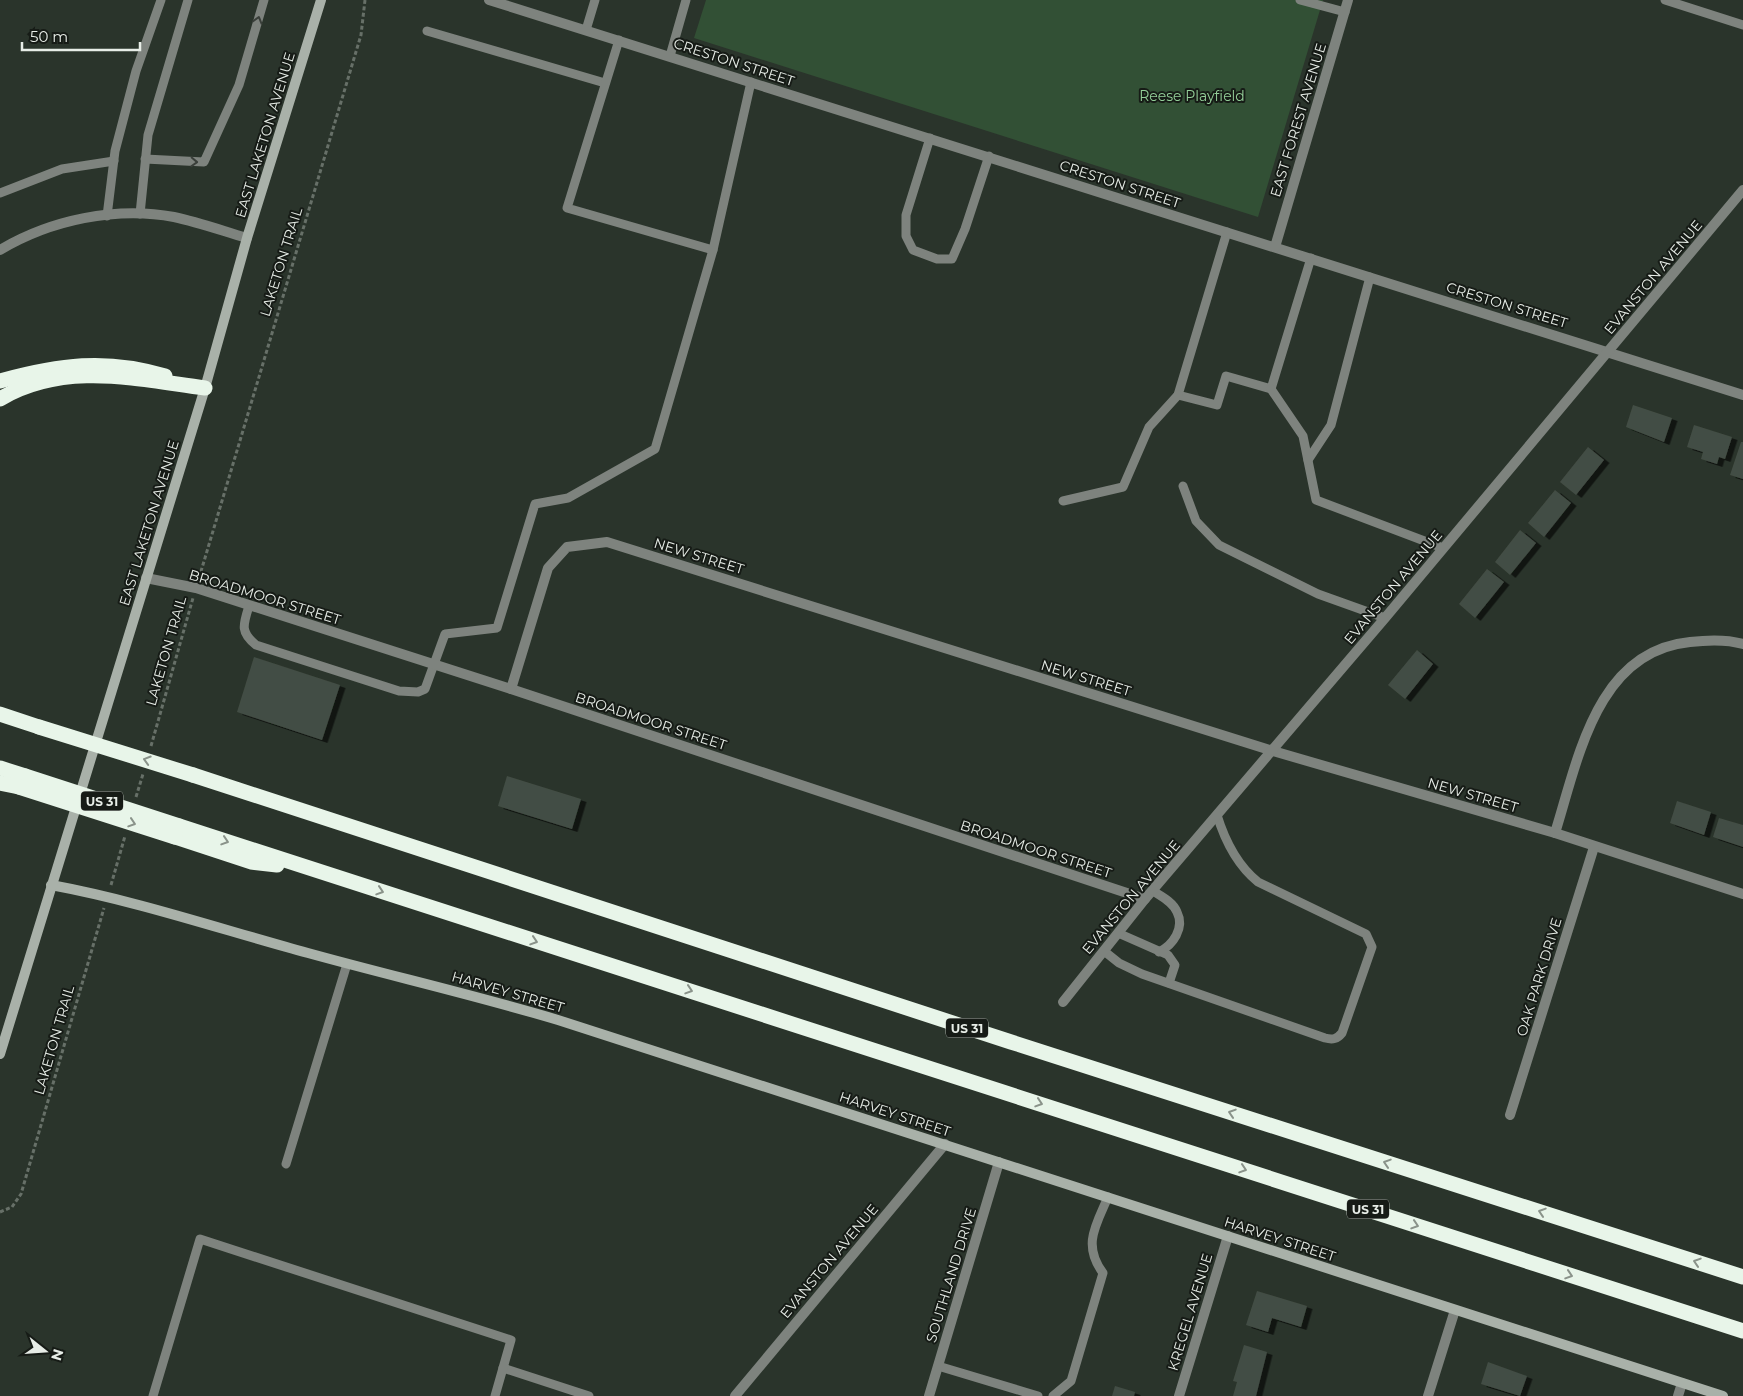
<svg xmlns="http://www.w3.org/2000/svg" width="1743" height="1396" viewBox="0 0 1743 1396" font-family="Montserrat,sans-serif">
	<style>
		.green { fill: #325035 }
		.building { fill: #434d44; filter: url(#shadow) }
		.lines { fill: none; stroke-linecap: round; stroke-linejoin: round }
		.path { stroke: #677068; stroke-width: 3; stroke-dasharray: 4 2.5; stroke-linecap: butt }
		.lane { stroke: #7e837e; stroke-width: 9 }
		.street { stroke: #7e837e; stroke-width: 10 }
		.secondary { stroke: #a9b1a9; stroke-width: 10 }
		.highway { stroke: #e8f5e9; stroke-width: 15 }
		.highway-bridge { stroke: #e8f5e9; stroke-width: 15 }
		.oneway { stroke: #3a3f3a }
		.oneway2 { stroke: #8a938a }
		.labels { text-anchor: middle; dominant-baseline: central; stroke-width: 4; stroke-linejoin: round; paint-order: stroke }
		.shield { fill: #161b16; stroke: #a8aea8; stroke-width: 1 }
		.shield-label { font-size: 12px; font-weight: bold; fill: #e7ede7 }
		.street-label { font-size: 14px; fill: #e7ede7; stroke: #161b16 }
		.park-label { font-size: 14px; fill: #94cf99; stroke: #161b16 }
	</style>
	<defs>
		<filter id="shadow"><feDropShadow dx="5.5" dy="3" stdDeviation="0" flood-color="#0009"/></filter>
	</defs>
	<rect width="100%" height="100%" fill="#2a342b"/>
	<path class="green" d="M706,0h617l-65,217 -564,-179z"/>
	<g class="building">
		<path d="M1633,405l39,13 -8,24 -38,-15z"/>
		<path d="M1694,425l38,12 -7,22 -6,-2 -2,7 -16,-5 2,-7 -16,-5z"/>
		<path d="M1741,442h2v37l-13,-4z"/>
		<path d="M1588,447l16,13 -28,35 -16,-13z"/>
		<path d="M1555,490l16,13 -27,34 -16,-14z"/>
		<path d="M1520,530l16,13 -26,32 -15,-13z"/>
		<path d="M1487,569l17,13 -29,36 -16,-14z"/>
		<path d="M1417,650l16,14 -28,35 -17,-14z"/>
		<path d="M254,657l86,28 -18,55 -85,-28z"/>
		<path d="M507,776l74,23 -9,30 -74,-23z"/>
		<path d="M1677,801l34,11 -7,23 -34,-12z"/>
		<path d="M1719,818l24,7v22l-30,-10z"/>
		<path d="M1257,1291l50,15 -6,21 -29,-9 -4,14 -22,-7z"/>
		<path d="M1244,1345l23,7 -11,44h-23l4,-14 -4,-1z"/>
		<path d="M1488,1362l39,14 -7,20 -39,-12z"/>
		<path d="M1115,1386l20,6 -1,4h-22z"/>
	</g>
	<g class="lines">
		<g class="path">
			<path d="M199,578l162,-543 4,-35"/>
			<path d="M151,746l42,-148"/>
			<path d="M136,797l7,-23"/>
			<path d="M111,885l14,-49"/>
			<path d="M0,1212l12,-5 9,-13 83,-286"/>
		</g>
		<g class="lane">
			<path d="M1300,0l45,12"/>
			<path d="M1665,0l78,25"/>
			<path d="M586,30l9,-30"/>
			<path d="M427,31l178,52"/>
			<path d="M619,40l-52,168 146,42"/>
			<path d="M670,56l16,-56"/>
			<path d="M930,138l-24,77v21l7,14 24,9h15l13,-30 24,-73"/>
			<path d="M145,159l59,3 35,-77 25,-85"/>
			<path d="M0,193l62,-24 52,-8"/>
			<path d="M140,214l8,-79 40,-135"/>
			<path d="M107,216l8,-65 21,-80 25,-71"/>
			<path d="M1227,232l-49,163 39,10 9,-29 45,13 40,-131"/>
			<path d="M1271,389l32,47 13,64 127,48"/>
			<path d="M1308,460l23,-35 39,-148"/>
			<path d="M1183,486l13,35 23,24 99,49 67,24"/>
			<path d="M1063,501l60,-14 26,-60 29,-32"/>
			<path d="M249,606c-6,19 -9,26 7,39l143,46 19,1 7,-3 20,-55 52,-6 38,-124 33,-6 87,-49 58,-199 38,-168"/>
			<path d="M1153,891c8,5 20,11 24,21 8,16 -4,33 -18,40"/>
			<path d="M1118,933l50,22 7,10 -6,18"/>
			<path d="M1104,951l15,12 23,11 183,64c8,2 12,1 17,-5l30,-86 -6,-13 -108,-52c-21,-17 -33,-41 -41,-67"/>
			<path d="M286,1164l61,-200"/>
			<path d="M938,1366l100,30"/>
			<path d="M503,1368l86,28"/>
			<path d="M153,1396l47,-157 311,101 -16,56"/>
			<path d="M1053,1396l18,-15 32,-108c-21,-28 -7,-48 5,-76"/>
		</g>
		<g class="street">
			<path d="M489,0l1254,395"/>
			<path d="M1275,247l73,-247"/>
			<path d="M0,250c50,-30 116,-44 174,-33 24,5 49,14 73,21"/>
			<path d="M146,578l50,10 315,101 634,210"/>
			<path d="M511,689l37,-121 19,-21 40,-5 666,209 282,82 188,61"/>
			<path d="M1555,833c23,-73 41,-182 135,-191 17,-2 36,-3 53,2"/>
			<path d="M1063,1002l82,-103 240,-281 358,-428"/>
			<path d="M1510,1115l84,-268"/>
			<path d="M735,1396l210,-252"/>
			<path d="M929,1396l70,-234"/>
			<path d="M1179,1396l49,-160"/>
			<path d="M1428,1396l27,-86"/>
			<path d="M1678,1396l4,-13"/>
		</g>
		<g class="secondary">
			<path d="M51,885c87,16 172,45 257,68 83,23 167,42 250,67l1165,376"/>
			<path d="M0,1054l205,-666 42,-150 74,-238"/>
		</g>
		<g class="highway">
			<path d="M0,381c58,-16 106,-23 165,-5"/>
			<path d="M0,399c64,-38 136,-20 205,-11"/>
			<path d="M0,714l39,13"/>
			<path d="M0,768l25,8"/>
			<path d="M193,775l818,267 732,235"/>
			<path d="M0,783l19,4"/>
			<path d="M179,826l1564,505"/>
			<path d="M175,837l76,25 26,3"/>
		</g>
		<g class="highway-bridge">
			<path d="M39,727l154,48"/>
			<path d="M25,776l154,50"/>
			<path d="M19,787l156,50"/>
		</g>
	</g>
	<defs><path id="oneway-chevron" d="M-2-3.5L2.5 0L-2 3.5" fill="none" stroke-width="1.6" stroke-linecap="round" stroke-linejoin="round" transform="scale(1.25)"/></defs>
	<g class="oneway">
		<use href="#oneway-chevron" transform="translate(258 20) rotate(-74)"/>
		<use href="#oneway-chevron" transform="translate(194 162) rotate(2)"/>
	</g>
	<g class="oneway2">
		<use href="#oneway-chevron" transform="translate(147 760) rotate(-163)"/>
		<use href="#oneway-chevron" transform="translate(132 823) rotate(18)"/>
		<use href="#oneway-chevron" transform="translate(225 841) rotate(18)"/>
		<use href="#oneway-chevron" transform="translate(380 891) rotate(18)"/>
		<use href="#oneway-chevron" transform="translate(534 941) rotate(18)"/>
		<use href="#oneway-chevron" transform="translate(689 990) rotate(18)"/>
		<use href="#oneway-chevron" transform="translate(1039 1103) rotate(18)"/>
		<use href="#oneway-chevron" transform="translate(1232 1113) rotate(-162)"/>
		<use href="#oneway-chevron" transform="translate(1387 1163) rotate(-162)"/>
		<use href="#oneway-chevron" transform="translate(1243 1169) rotate(18)"/>
		<use href="#oneway-chevron" transform="translate(1542 1212) rotate(-162)"/>
		<use href="#oneway-chevron" transform="translate(1415 1225) rotate(18)"/>
		<use href="#oneway-chevron" transform="translate(1697 1262) rotate(-162)"/>
		<use href="#oneway-chevron" transform="translate(1569 1275) rotate(18)"/>
	</g>
	<g class="labels">
		<g class="shield">
			<rect x="81" y="791.5" width="42" height="19" rx="4"/>
			<rect x="946" y="1018.5" width="42" height="19" rx="4"/>
			<rect x="1347" y="1199.5" width="42" height="19" rx="4"/>
		</g>
		<g class="shield-label">
			<text x="102" y="801">US 31</text>
			<text x="967" y="1028">US 31</text>
			<text x="1368" y="1209">US 31</text>
		</g>
		<g class="street-label">
			<text transform="translate(734 62) rotate(18)">CRESTON STREET</text>
			<text transform="translate(1298 120) rotate(-73)">EAST FOREST AVENUE</text>
			<text transform="translate(265 135) rotate(-73)">EAST LAKETON AVENUE</text>
			<text transform="translate(1120 184) rotate(18)">CRESTON STREET</text>
			<text transform="translate(281 262) rotate(-73)">LAKETON TRAIL</text>
			<text transform="translate(1653 277) rotate(-50)">EVANSTON AVENUE</text>
			<text transform="translate(1507 305) rotate(17)">CRESTON STREET</text>
			<text transform="translate(149 523) rotate(-73)">EAST LAKETON AVENUE</text>
			<text transform="translate(699 556) rotate(17)">NEW STREET</text>
			<text transform="translate(1393 587) rotate(-50)">EVANSTON AVENUE</text>
			<text transform="translate(265 597) rotate(17)">BROADMOOR STREET</text>
			<text transform="translate(166 651) rotate(-74)">LAKETON TRAIL</text>
			<text transform="translate(1086 678) rotate(17)">NEW STREET</text>
			<text transform="translate(651 721) rotate(18)">BROADMOOR STREET</text>
			<text transform="translate(1473 795) rotate(16)">NEW STREET</text>
			<text transform="translate(1036 849) rotate(18)">BROADMOOR STREET</text>
			<text transform="translate(1131 897) rotate(-50)">EVANSTON AVENUE</text>
			<text transform="translate(1539 977) rotate(-73)">OAK PARK DRIVE</text>
			<text transform="translate(508 992) rotate(16)">HARVEY STREET</text>
			<text transform="translate(54 1040) rotate(-74)">LAKETON TRAIL</text>
			<text transform="translate(895 1114) rotate(18)">HARVEY STREET</text>
			<text transform="translate(1280 1239) rotate(18)">HARVEY STREET</text>
			<text transform="translate(829 1261) rotate(-50)">EVANSTON AVENUE</text>
			<text transform="translate(951 1275) rotate(-73)">SOUTHLAND DRIVE</text>
			<text transform="translate(1190 1312) rotate(-73)">KREGEL AVENUE</text>
		</g>
		<g class="park-label">
			<text x="1192" y="96">Reese Playfield</text>
		</g>
	</g>
	<g transform="translate(45 1351) rotate(107)" stroke="#161b16" stroke-width="4" paint-order="stroke">
	<path d="M0-4L9 19L0 12L-9 19Z" fill="#e7ede7"/>
	<text y="-8" font-size="14" font-weight="bold" text-anchor="middle" fill="#e7ede7">N</text>
	</g>
	<path d="M22 42v8h118v-8" fill="none" stroke="#e7ede7" stroke-width="2.5"/>
	<text x="30" y="42" font-size="15" fill="#e7ede7" stroke="#161b16" stroke-width="4" paint-order="stroke">50 m</text>
</svg>
